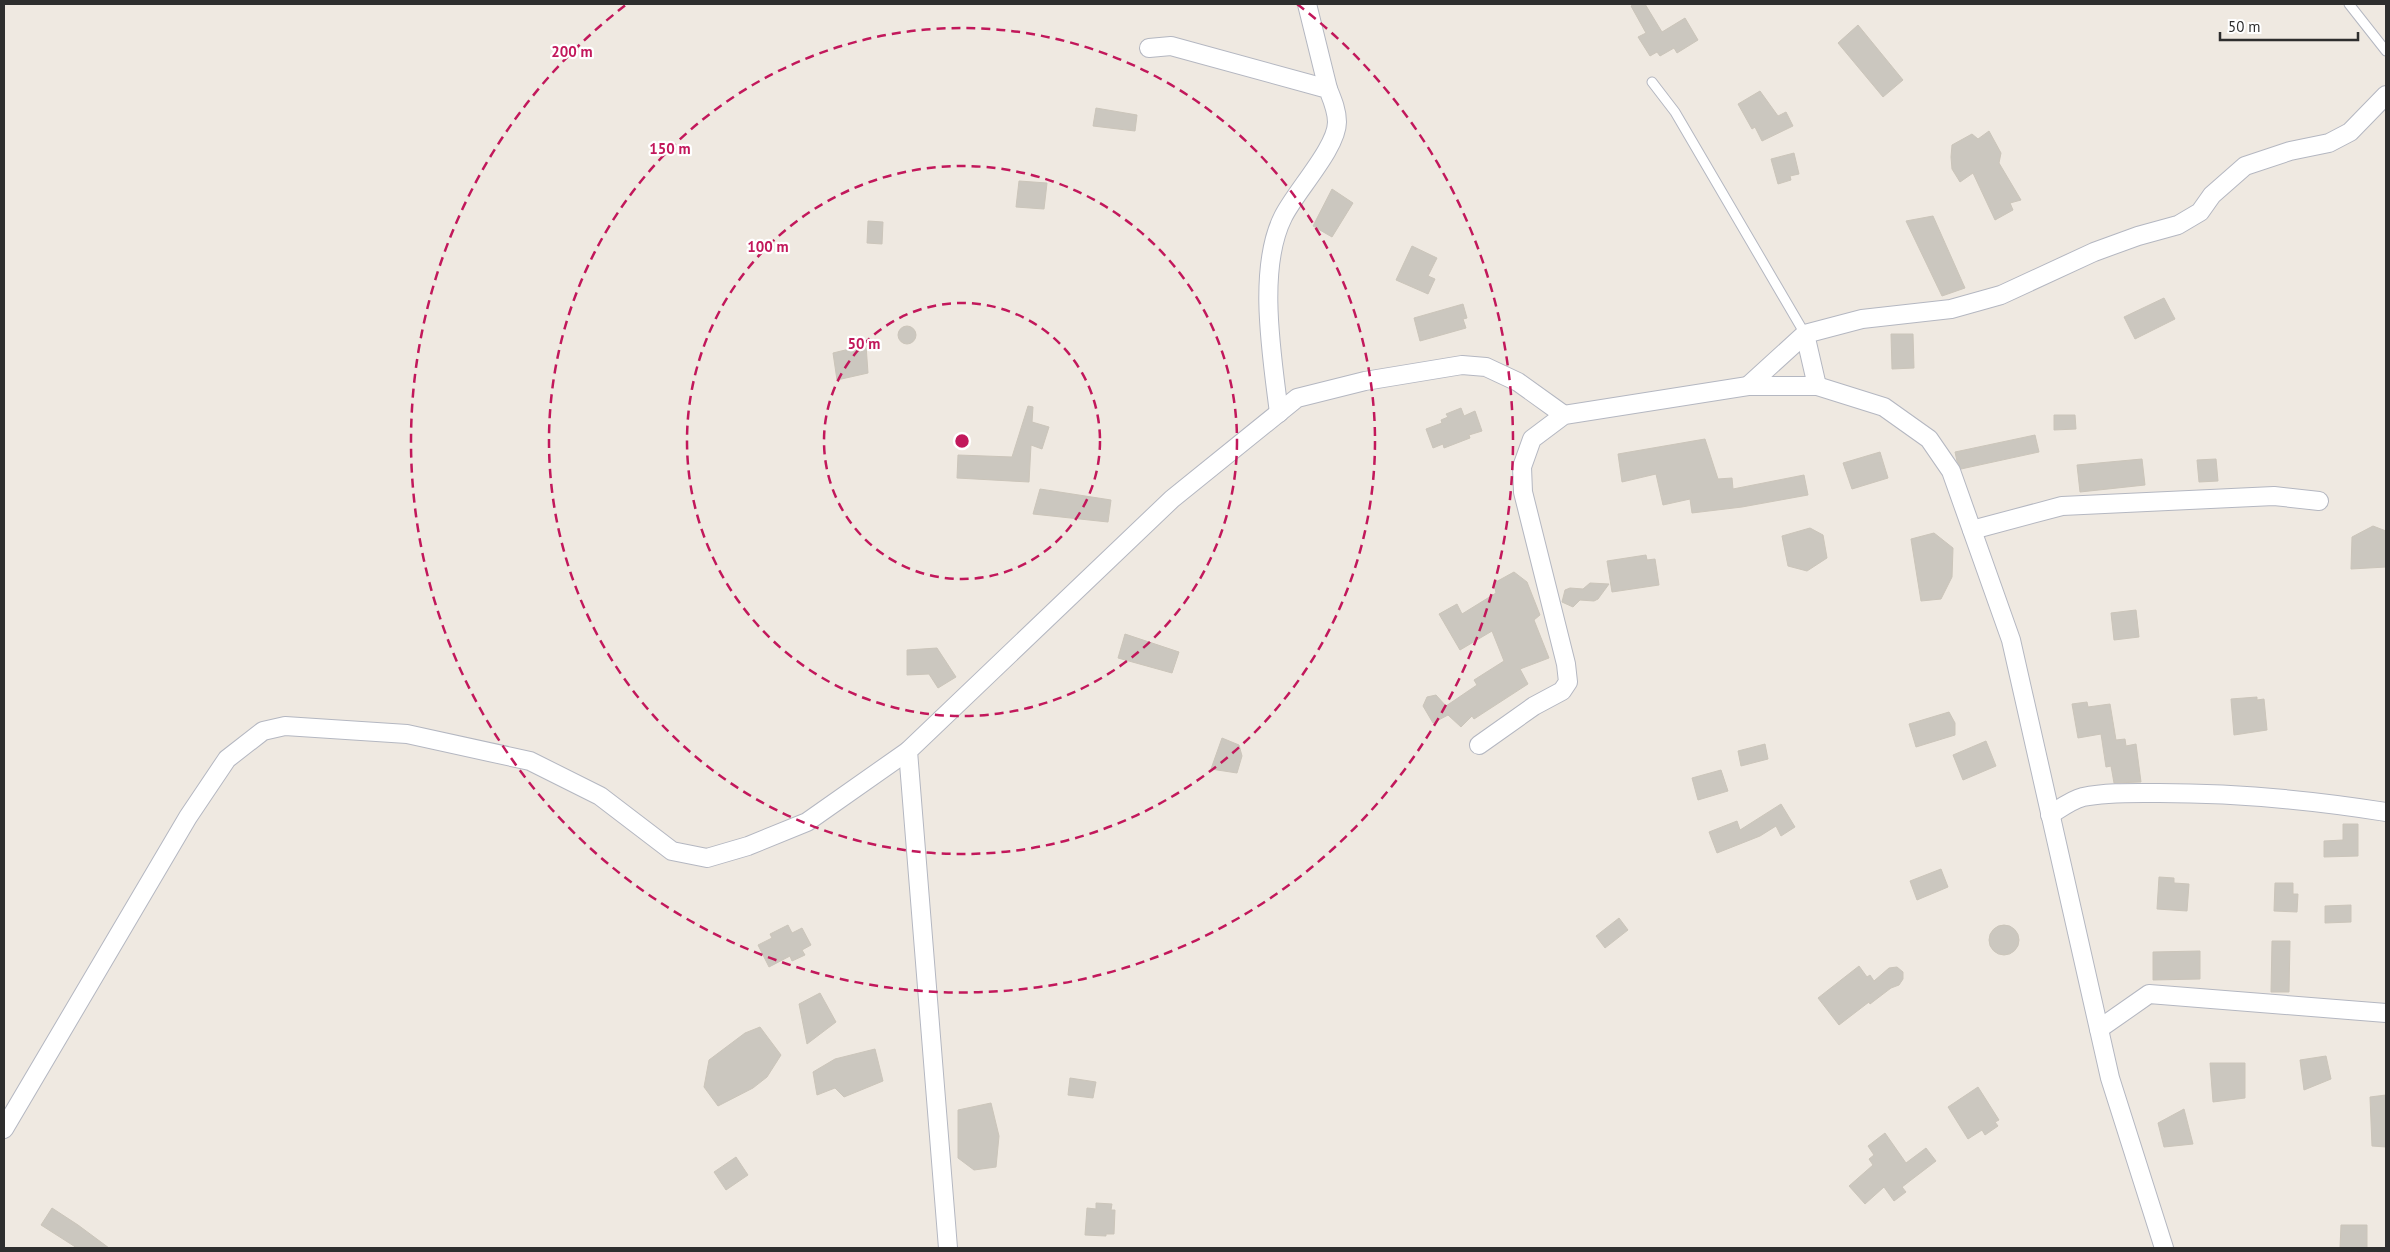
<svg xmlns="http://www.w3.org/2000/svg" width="2390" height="1252" viewBox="0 0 2390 1252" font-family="'PT Sans',sans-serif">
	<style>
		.building { fill: #cbc7bf; stroke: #cbc5ba }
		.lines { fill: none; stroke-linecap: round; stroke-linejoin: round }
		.lane-casing { stroke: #b4b7c1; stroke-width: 11 }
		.street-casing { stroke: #b4b7c1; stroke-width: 20 }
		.lane { stroke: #fff; stroke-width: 9 }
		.street { stroke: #fff; stroke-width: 18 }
		.ring { fill: none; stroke: #c2185b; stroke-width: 2.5; stroke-dasharray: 9 6 }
		.centre { fill: #c2185b; stroke: #fff; stroke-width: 2.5 }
		.ring-label { font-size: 15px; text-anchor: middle; font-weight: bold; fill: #c2185b; stroke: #fff; stroke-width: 4.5; stroke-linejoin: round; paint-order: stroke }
	</style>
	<rect width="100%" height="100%" fill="#efe9e1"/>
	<g class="building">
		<path d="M1635,4h10l17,28 23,-14 13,22 -21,13 -3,-5 -14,8 -3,-4 -7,4 -12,-19 8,-4 -15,-27z"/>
		<path d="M1858,25l45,55 -20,17 -45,-54z"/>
		<path d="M1760,91l18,25 8,-4 7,14 -31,15 -7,-14 -3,2 -14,-25z"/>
		<path d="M1096,108l41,7 -2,16 -42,-5z"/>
		<path d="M1989,131l12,22 -2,10 22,37 -11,3 3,7 -18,10 -22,-47 -13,9 -8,-13 -1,-12 1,-12 20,-11 6,5z"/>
		<path d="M1794,153l5,21 -9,2 1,4 -13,4 -7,-25z"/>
		<path d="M1019,181l28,2 -3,26 -28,-2z"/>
		<path d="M1332,189l21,14 -21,34 -19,-11z"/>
		<path d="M1933,216l32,72 -23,8 -36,-75z"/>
		<path d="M868,221l15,1 -1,22 -15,-1z"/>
		<path d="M1412,246l25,12 -9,18 7,3 -7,15 -32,-14z"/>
		<path d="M2164,298l11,21 -40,20 -11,-22z"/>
		<path d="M1463,304l4,14 -4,1 3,9 -46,13 -6,-23z"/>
		<circle cx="907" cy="335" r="9"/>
		<path d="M1891,334h22l1,34 -22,1z"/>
		<path d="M866,345l2,28 -31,7 -4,-27z"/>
		<path d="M1028,406l5,1 -1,15 17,5 -7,22 -11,-4 -2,37 -72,-4 1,-23 54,2z"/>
		<path d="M1461,408l3,8 11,-5 7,20 -13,4 1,3 -26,10 -1,-4 -10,4 -7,-19 16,-6 -1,-3 7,-3 -2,-3z"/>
		<path d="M2054,415h21l1,14 -22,1z"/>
		<path d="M2035,435l4,17 -78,17 -4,-8 -2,-9z"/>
		<path d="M1705,439l13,40 14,-1 1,11 71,-14 4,20 -66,12 -50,6 -2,-14 -27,6 -7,-31 -34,8 -4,-28z"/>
		<path d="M1880,452l8,26 -36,11 -9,-26z"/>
		<path d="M2142,459l3,26 -65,7 -3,-27z"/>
		<path d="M2216,459l2,22 -19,1 -2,-22z"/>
		<path d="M1040,489l71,11 -3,22 -75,-8z"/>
		<path d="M2373,526l13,5v36l-35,2 1,-32z"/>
		<path d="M1810,528l13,7 4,23 -20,13 -19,-5 -6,-30z"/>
		<path d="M1934,533l19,15 -1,29 -11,22 -20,2 -10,-62z"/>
		<path d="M1646,555l1,5 8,-1 4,26 -47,7 -5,-31z"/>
		<path d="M1514,572l13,10 13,33 -6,5 15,38 -29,11 8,15 -54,35 -2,-3 -11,11 -13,-12 -15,8 -10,-17 4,-9 9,-2 10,11 31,-21 -3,-5 30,-19 -12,-30 -32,19 -21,-36 18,-10 5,10 34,-21 -2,-10z"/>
		<path d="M1590,583l19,1 -11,15 -4,2 -14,-1 -7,7 -11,-5 3,-12 5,-2 13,1z"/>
		<path d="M2136,610l3,27 -25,3 -3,-27z"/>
		<path d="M1125,634l54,18 -7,21 -54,-15z"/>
		<path d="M937,648l19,29 -18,11 -9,-14 -22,1v-25z"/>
		<path d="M2257,697v3l7,-1 3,31 -33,5 -3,-36z"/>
		<path d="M2087,702l1,5 22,-3 6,36 9,-1 1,7 10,-2 5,38 -27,1 -3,-17 -5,1 -5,-33 -23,4 -6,-34z"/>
		<path d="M1949,712l6,11v12l-39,12 -7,-23z"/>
		<path d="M1222,738l17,7 3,11 -5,17 -26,-4z"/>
		<path d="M1986,741l10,25 -33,14 -10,-25z"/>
		<path d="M1765,744l3,15 -27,7 -3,-15z"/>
		<path d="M1721,770l7,21 -30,9 -6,-22z"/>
		<path d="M1781,804l14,23 -14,9 -5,-10 -16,10 -43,17 -8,-21 28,-11 3,9z"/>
		<path d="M2343,824h15v32l-34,1v-16l19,-1z"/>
		<path d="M1941,869l7,18 -31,13 -7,-19z"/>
		<path d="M2159,877l15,1v5l15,1 -2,27 -30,-2z"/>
		<path d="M2275,883h18v11h5l-1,18 -23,-1z"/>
		<path d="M2351,905v17l-26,1v-17z"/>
		<path d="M1619,918l9,12 -23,18 -9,-12z"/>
		<circle cx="2004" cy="940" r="15"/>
		<path d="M788,925l4,8 10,-5 9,17 -9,5 3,5 -13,6 -2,-5 -21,11 -11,-22 14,-7 -2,-4z"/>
		<path d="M2272,941h18l-1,51h-18z"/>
		<path d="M2200,951v28l-47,1v-28z"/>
		<path d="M1859,966l8,11 3,-2 4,6 15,-13 8,-1 6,5v7l-4,6 -8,3 -21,16 -1,-2 -30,23 -21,-27z"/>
		<path d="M820,993l16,29 -29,22 -8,-40z"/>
		<path d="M760,1027l21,28 -14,22 -14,11 -35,18 -14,-19 5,-27 36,-27z"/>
		<path d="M875,1049l8,32 -39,16 -9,-9 -18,7 -4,-23 22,-13z"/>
		<path d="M2326,1056l5,23 -27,11 -4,-30z"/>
		<path d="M2210,1063h35v35l-32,4z"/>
		<path d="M1070,1078l26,4 -3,16 -25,-3z"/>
		<path d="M1978,1087l21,33 -4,2 3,4 -13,9 -3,-5 -14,9 -20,-32z"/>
		<path d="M2386,1095v52l-14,-1 -2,-49z"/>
		<path d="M991,1103l8,33 -3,31 -22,3 -16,-12v-48z"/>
		<path d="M2184,1109l9,35 -29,3 -6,-24z"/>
		<path d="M1885,1133l21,30 20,-15 10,13 -34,26 4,5 -12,9 -10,-14 -19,17 -16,-18 24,-21 -4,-6 5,-4 -6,-9z"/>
		<path d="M736,1157l12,18 -22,15 -12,-18z"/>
		<path d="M1096,1203l16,1 -1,6h4l-1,24h-8v2l-21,-1 2,-27 9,1z"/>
		<path d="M52,1208l26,17 31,23h-32l-36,-23z"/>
		<path d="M2341,1225h26v23h-27z"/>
	</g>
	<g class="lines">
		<defs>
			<g id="lane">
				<path d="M2349,4l37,47"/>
				<path d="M1652,82l23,30 130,222"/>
			</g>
			<g id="street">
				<path d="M1307,4l21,85"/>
				<path d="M1149,48l22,-2 157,43c4,10 9,21 9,33 0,26 -42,70 -54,95 -26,52 -11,139 -4,196"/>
				<path d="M1805,334l12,52"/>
				<path d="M1972,530l90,-24 212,-10 45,5"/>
				<path d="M1479,745l55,-39 28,-15 6,-9 -2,-18 -43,-172 -1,-25 10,-28 32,-24 184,-29"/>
				<path d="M2050,815c11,-7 21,-15 33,-18 24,-5 52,-4 76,-4 76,0 152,7 227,19"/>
				<path d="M2099,1029l50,-35 237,19"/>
				<path d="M4,1129l184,-312 39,-58 36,-28 22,-5 122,8 123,27 70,35 72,55 35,7 41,-12 59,-24 101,-71"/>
				<path d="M948,1248l-40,-497 264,-252 125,-101 68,-17 97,-16 24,2 32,15 46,33"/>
				<path d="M2164,1248l-54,-170 -99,-438 -60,-169 -22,-32 -45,-32 -67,-21h-69l57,-52 57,-15 89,-10 50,-14 93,-43 44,-16 40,-11 22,-13 12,-17 33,-29 45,-15 39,-8 21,-11 36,-37"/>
			</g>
		</defs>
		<use href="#lane" class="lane-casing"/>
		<use href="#street" class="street-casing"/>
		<use href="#lane" class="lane"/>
		<use href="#street" class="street"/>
	</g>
	<g class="ring">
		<circle cx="962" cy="441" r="138"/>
		<circle cx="962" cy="441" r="275"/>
		<circle cx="962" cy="441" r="413"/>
		<path d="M1297 4A551 551 0 1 1 627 4"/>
	</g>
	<circle cx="962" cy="441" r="8" class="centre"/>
	<g class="ring-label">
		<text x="572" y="57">200 m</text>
		<text x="670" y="154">150 m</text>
		<text x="768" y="252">100 m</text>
		<text x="864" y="349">50 m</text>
	</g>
	<rect width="2390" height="1252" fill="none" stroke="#2e2e2e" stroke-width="10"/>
	<path d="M2220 32v8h138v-8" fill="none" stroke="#2e2e2e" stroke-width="2.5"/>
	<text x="2228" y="32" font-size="15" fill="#2e2e2e" stroke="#ffffff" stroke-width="4" paint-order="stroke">50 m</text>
</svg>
